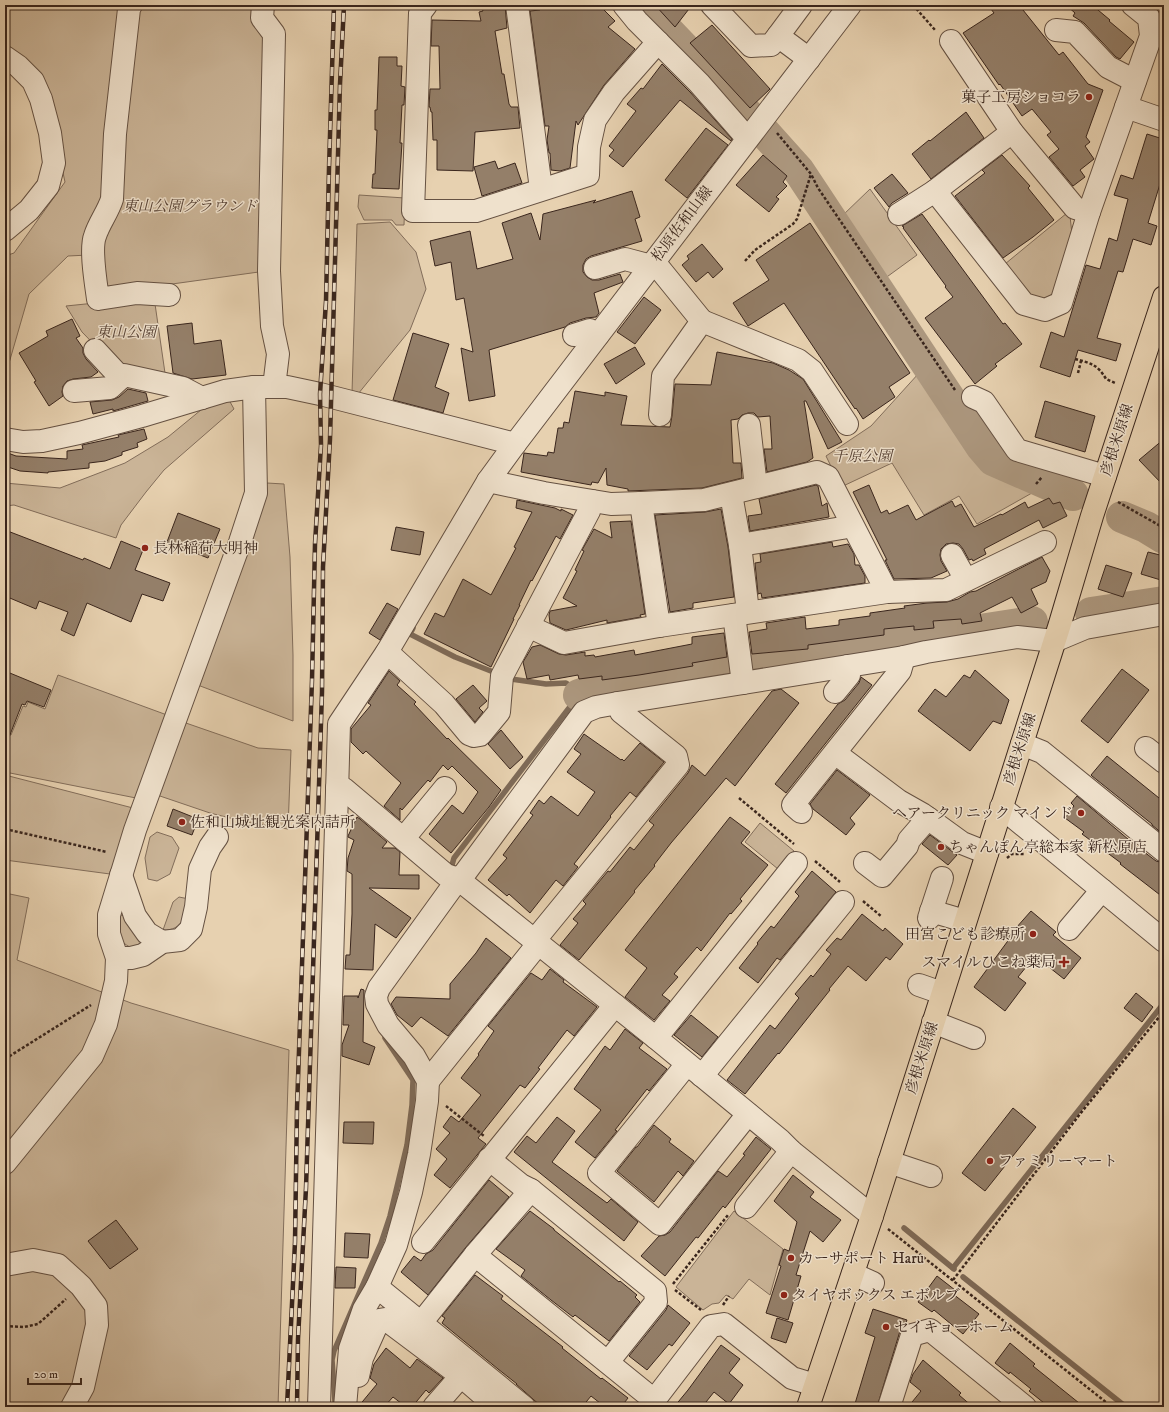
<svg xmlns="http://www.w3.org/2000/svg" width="1169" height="1412" viewBox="0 0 1169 1412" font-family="'IM FELL DW Pica','Noto Serif JP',serif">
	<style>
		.green { fill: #cab497; stroke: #826d5a }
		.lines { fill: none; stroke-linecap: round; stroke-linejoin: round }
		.stream { stroke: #7e6a57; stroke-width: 5.5 }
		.river { stroke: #ac977e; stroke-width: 32 }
		.building { fill: #947f69; stroke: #3a261d }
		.minor-casing { stroke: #655142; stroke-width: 24 }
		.major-casing { stroke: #3a261d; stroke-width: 24 }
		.path { stroke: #3a261d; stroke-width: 2.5; stroke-dasharray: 3 2; stroke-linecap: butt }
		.minor { stroke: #efe1cc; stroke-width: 22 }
		.major { stroke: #e7d1b0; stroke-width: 22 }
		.rail-casing { stroke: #3a261d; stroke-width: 4.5 }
		.rail { stroke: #efe1cc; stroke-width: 3; stroke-dasharray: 9; stroke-linecap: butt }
		.poi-dot { fill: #8f2418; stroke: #efe1cc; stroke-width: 1.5 }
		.labels { text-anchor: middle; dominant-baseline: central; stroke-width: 3; stroke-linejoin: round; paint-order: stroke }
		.poi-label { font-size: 15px; fill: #3a261d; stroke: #efe1cc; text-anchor: start }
		.park-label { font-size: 15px; font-style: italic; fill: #574235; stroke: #efe1cc }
		.street-label { font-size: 15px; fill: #3a261d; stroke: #efe1cc }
	</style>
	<rect width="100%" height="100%" fill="#e7d1b0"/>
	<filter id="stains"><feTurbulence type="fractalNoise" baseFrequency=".005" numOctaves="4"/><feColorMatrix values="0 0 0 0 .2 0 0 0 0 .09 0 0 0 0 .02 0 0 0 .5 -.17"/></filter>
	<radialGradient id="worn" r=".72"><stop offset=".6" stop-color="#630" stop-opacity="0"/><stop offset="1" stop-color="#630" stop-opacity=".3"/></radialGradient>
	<g class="green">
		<path d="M5,5h120l-17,193 -19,57 -21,1 -39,38 -24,83v-121l9,-3 51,-71 -21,-97 -39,-42z"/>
		<path d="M135,5h124l11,31 -4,235 -166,23 -3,-39z"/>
		<path d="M870,189l47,66 -33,24 -42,-63z"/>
		<path d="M359,195l46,3 -1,27h-8l-4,-5h-28l-6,-13z"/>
		<path d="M1067,213l3,3 2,18 -17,59 -14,7 -14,-5 -22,-31z"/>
		<path d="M390,222l26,30 10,37 -16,41 -52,64 -6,-1 5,-169z"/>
		<path d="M154,297l12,83 -47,-10 -37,-38 -16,-26z"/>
		<path d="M923,371l11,19 47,68 11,9 49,19 -2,3 -62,35 -18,-28 -35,19 -32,-52 -51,24 -15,-31 45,-30 48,-53z"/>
		<path d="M229,400l5,9 -70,61 -18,22 -25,33 -5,13 -102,-33 -9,1v-23l55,5 65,-25 43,-26 39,-32z"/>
		<path d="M267,483l17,1 6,73 3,98v66l-98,-37z"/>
		<path d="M58,675l109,40 -31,83 -131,-26v-39l6,2 12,-29 3,1 2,-5 17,7z"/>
		<path d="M183,722l75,26 33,2 -3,79 -42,-7 -36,-9 -53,-18z"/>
		<path d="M5,775l128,33 -23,66 -105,-14z"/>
		<path d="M760,823l34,28 -16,18 -33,-27z"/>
		<path d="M157,832l15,5 7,11 -9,26 -13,7 -9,-2 -3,-21 5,-21z"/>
		<path d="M5,893l24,5 -12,62 114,43 158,47 -11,357h-273z"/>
		<path d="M179,897l10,2c-3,15 -6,32 -26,31l10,-28z"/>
		<path d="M121,915l6,2 17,28 -9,4c-18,-6 -16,-15 -18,-32z"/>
		<path d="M734,1211l49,38 -13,46 -21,-16 -16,20 -7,-4 -7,8 -7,1 -9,6 -27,-23z"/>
	</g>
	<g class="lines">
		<g class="stream">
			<path d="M413,628l-3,6 45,23 41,16"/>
			<path d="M452,865l2,-7 125,-163 -5,-7 -8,-5 -20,1 -35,-5"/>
			<path d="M904,1228l50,41"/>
			<path d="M953,1268l211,-265"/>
			<path d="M963,1277l163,130"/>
			<path d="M335,1402l-3,-42 2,-9 47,-108 9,-27 17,-71 5,-40 1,-25 -28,-42"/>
		</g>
		<g class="river">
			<path d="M643,5l110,115"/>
			<path d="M764,132l35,39 182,275 12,14 80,35"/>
			<path d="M1122,517l24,10 18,11"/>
			<path d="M1091,613l73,-11"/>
			<path d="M579,695l18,-6 435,-67"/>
		</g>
	</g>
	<g class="building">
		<path d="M481,5h24l2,23 -12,3 7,43h2l5,30 2,3h7l2,21 -45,4 -2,39 -36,-1v-30h-4l-1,-28h-1l-1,-5h-1l1,-18h10l-1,-43h-8l1,-26 49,1 -2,-9 4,-1z"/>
		<path d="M540,5h59l16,16 -7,6 27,22 -31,36 -26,40 -2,-4 -6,47 -10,3 -9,-1 -1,-17h-1l-2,-13 2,-14h-4l-15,-115 10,-1z"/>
		<path d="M655,5h37l-17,22z"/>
		<path d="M988,5h31l40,50 4,-3 25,32 15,6 -17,47 4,5 -5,4 9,13 -14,11 5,7 -12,9 -24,-29 10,-8 -12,-14 4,-3 -19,-23 -10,7 -22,-32 -1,1 -36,-52 31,-20z"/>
		<path d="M1066,5h26l18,15 -1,1 25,21 -14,17 -4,-2 -32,-34 -11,-7 2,-3z"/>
		<path d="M712,25l58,64 -20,19 -60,-65z"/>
		<path d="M379,57h18v9h5l-1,20 4,1 -1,18h-2l-2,38h2l-3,46 -27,-1 1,-14h2l2,-44h-2v-20h2z"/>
		<path d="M662,64l28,28 42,47 -1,2 -51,-41 -57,67 -14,-11 5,-6 -5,-4 27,-35 -9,-7 14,-16 2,1z"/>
		<path d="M966,112l18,26 -53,41 -19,-25 17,-14 1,1z"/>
		<path d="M706,128l22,17 -41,53 -22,-18z"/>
		<path d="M1147,134l16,5 -2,6 3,1v25l-16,52 9,3 -6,19 -18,-6 -10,33 -5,-1 -21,67 24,6 -5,17 -38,-11 -8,27 -30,-10 11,-35 13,5 22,-72 14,4 9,-31 8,3 11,-42 -14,-4 7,-20 12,4z"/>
		<path d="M763,155l24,21 -4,6 4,4 -11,11 3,2 -10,13 -33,-27z"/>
		<path d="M1002,155l28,31 -2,2 26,32 -21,17 -30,21 -48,-62 30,-23 -3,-3z"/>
		<path d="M495,161l3,8 17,-6 7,20 -40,13 -8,-29z"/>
		<path d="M892,174l16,19 -16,10 -3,4 -15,-19z"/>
		<path d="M632,191l8,26 -5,2 7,22 -51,15 -5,3 -3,6v7l4,5 5,3h7l21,-6 3,8 -29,11 5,20 -3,4 -10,1 -16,5 -5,4 -76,23 6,46 -26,5 -8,-53 12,4 -9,-54 -8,2 -5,-38 -16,4 -5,-25 40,-10 7,38 36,-10 -11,-36 29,-10 9,27 3,-26 53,-14 -3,3z"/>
		<path d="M922,214l81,110 2,-1 17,21 -27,20 2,2 -22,18 -50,-66 28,-21 -8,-10 1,-1 -43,-58 1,-1 -2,-1z"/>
		<path d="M810,223l100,150 -21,14 6,10 -32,22 -7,-11 -1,1 -71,-106 -36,23 -15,-23 36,-23 -13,-20z"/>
		<path d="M702,244l21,25 -10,9 -5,-6 -12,10 -14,-17 7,-6 -2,-3z"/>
		<path d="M644,297l17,13 -26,34 -18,-12z"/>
		<path d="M72,319l8,17 -4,2 7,10v5l3,6 12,13 -7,5 -18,2 -6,2 -4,5 -1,6 1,4 -14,10 -15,-24 2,-1 -17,-28 29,-17 -2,-5z"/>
		<path d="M192,323l2,21 27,-4 5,35 -34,4 -19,-6 -6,-47z"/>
		<path d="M413,333l36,11 -14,43 14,6 -6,20 -50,-13z"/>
		<path d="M635,347l10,17 -29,20 -12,-20z"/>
		<path d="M717,352l56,11 16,7 14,9 39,63 -14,7 -22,-48h-2l9,57 -6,4 -40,10 -3,-23h8l-2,-33 -12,1 -4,-4h-6l-6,2 -4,4 -7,1 2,43h8l1,15 -40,10 -74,3v-2l-21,-4 -1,-17 -8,15 -6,-1 -1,3 -70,-13 3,-19 23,3 1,-4 6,1 4,-25h5l1,-6 5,1 6,-32 30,5v-4l22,4 -6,29 49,2 2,-11 3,-32 36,1z"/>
		<path d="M128,389l18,4 2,8 -35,10v-2l-20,5 -3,-12 22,-2 7,-3z"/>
		<path d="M1045,401l50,15 -10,36 -50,-15z"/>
		<path d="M144,429l3,10 -10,4 1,4 -16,5v3l-17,6 -16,2v5l-41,4v1l-28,-2 -15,-5v-14l11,4 51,3v-8l16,-2 -1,-4 37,-8 -1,-2z"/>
		<path d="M1164,439v47l-25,-26z"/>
		<path d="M816,485l2,1 4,20 5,-3 2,14 -79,14 -2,-15 14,-2 -3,-15z"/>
		<path d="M869,485l12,28 6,-3 2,4 19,-9 8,15 36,-19 3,6 6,-3 13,23 27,-13 1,1 23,-13 3,6 21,-10 4,6 7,-2 7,14 -24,12 -4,-8 -55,29 2,5 -13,7 -1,-2 -3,1 -6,-11 -4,-5 -6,-1 -7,1 -5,5 -1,6 1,6 6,10 -16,7 -37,1 -9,-19h2l-34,-68z"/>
		<path d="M517,500l38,8 6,3v-2l12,6 -13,24 -4,-3 -24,45 -1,-1 -12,25h1l-7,14h1l-23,48 -67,-33 11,-21 9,4 19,-38 28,16 25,-47 -2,-1 18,-35 -16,-4z"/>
		<path d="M721,509l7,38 6,50 -41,6v5l-23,4 -15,-97 50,-3z"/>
		<path d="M178,513l42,16 -12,29 -41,-16z"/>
		<path d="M631,521l14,93 -5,1 1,2 -34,6v-3l-41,10 -16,-7 -1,-8 1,-4 27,-5 -14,-8 14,-27 -2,-1 9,-19 -2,-1 12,-21 18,9 -2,-16z"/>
		<path d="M396,527l28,5 -4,23 -29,-5z"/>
		<path d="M5,530l78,30 1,-2 26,11 11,-28 22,9 -8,20 35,13 -7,18 -21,-7 -11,28 -44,-19 -13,33 -13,-6 7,-18 -29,-11 -3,8 -31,-13z"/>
		<path d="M832,542l1,5 15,-3 6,10 1,11h4l6,11v7l-103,15 -1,-5 -3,1 -3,-31 6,-1 -1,-8z"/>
		<path d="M1148,552l16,4v25l-23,-7z"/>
		<path d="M1042,557l8,14 -4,11 -15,7 7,15 -17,9 -9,-16 -32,16 2,8 -20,3 -1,-5 -28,2 1,7 -20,2v-4l-30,3v6l-76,10v4l-56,5 -3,-22 18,-3 -1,-6 39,-6 1,12 33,-4v-5l31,-4v-3l35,-5 -1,-2 23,-3 20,-1 11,-3 12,-7 6,-1z"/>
		<path d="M1106,565l26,8 -9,24 -25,-8z"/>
		<path d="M387,603l11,6 -18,31 -11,-7z"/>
		<path d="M724,633l3,24 -35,6 1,3 -54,9 -37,5v-4l-23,3 -1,-4 -28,5 -1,-5 -22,4 -4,-17 9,-15 8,-2 19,9 7,1 19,-3v4l9,-1 1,2 39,-7 1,5 57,-11v-7z"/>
		<path d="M1122,669l27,21 -41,53 -27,-22z"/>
		<path d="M975,670l34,30 -8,24 -8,-3 -23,30 -52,-40 17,-22 11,8 18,-22 6,3z"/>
		<path d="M5,671l46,19 -7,17 -17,-6 -2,4 -3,-1 -16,41h-1z"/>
		<path d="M389,671l11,10 -3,4 19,17 -2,2 33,35 1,-1 53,52 -12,17 -38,46 -22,-19 23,-29 11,9 15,-22 -26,-26 -4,4 -5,-5 -13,17 -2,-2 -26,30 -2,-2v12l-16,-14 17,-23 -35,-32 -3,3 -12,-12v-13l20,-24 -3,-2z"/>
		<path d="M861,677l11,8 -86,108 -11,-9 63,-80 7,-4 14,-17z"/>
		<path d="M473,685l14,16 -8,7 4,4 -8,10 -19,-23z"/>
		<path d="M781,689l18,14 -64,83 -9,-8 -55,65 -17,22 1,1 -21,25 1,1 -56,68 -19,-15 18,-22 -5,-4 13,-15 -3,-3 25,-30 2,1 20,-25 4,3 20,-25 -5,-4 39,-48 4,-8 13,11 67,-85z"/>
		<path d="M501,730l22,27 -13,12 -22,-25z"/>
		<path d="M584,734l37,26 1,-1 2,2 16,-18 24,19 -28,35 -6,-5 -20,24 1,1 -37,47 4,3 -15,19 -7,-6 -26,33 -21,-19 -2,2 -19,-16 19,-22 -4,-3 30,-40 -3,-2 9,-13 5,4 7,-8 27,20 17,-24 -28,-20 14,-18 -7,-5z"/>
		<path d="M1107,756l57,46v33l-12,-10v-1l-60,-48 -1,-1z"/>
		<path d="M837,770l33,25 -20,23 5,6 -9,11 -33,-26 -3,-5z"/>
		<path d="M1077,796l58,49 21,16 8,2v35l-44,-34 1,-1 -39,-29 2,-2 -19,-14 9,-12 -3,-3z"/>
		<path d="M173,809l25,10 -6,16 -25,-9z"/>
		<path d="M357,817l3,2 27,23 -5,6h13l5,4 -1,23h20v14l-50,-1 42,30 -15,20 -21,-14 -2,46 -28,-1 1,-14h4l2,-41v-40l-5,-3 1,-13 6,-18 -6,-3v-1z"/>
		<path d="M730,817l20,15 -9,11 27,22 -28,34 2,2 -11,13 -1,-1 -29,38 -4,-4 -23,27 4,3 -16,18 8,6 -16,19 -29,-23 22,-29 -22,-18z"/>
		<path d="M930,835l27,20 -9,10 -26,-21z"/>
		<path d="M812,871l24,21 -56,68 -3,-2 -19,25 -19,-15 19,-24 -1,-1 14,-17 3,2 25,-32 -4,-4z"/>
		<path d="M1031,911l25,21 -3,3 28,23 -17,21 -29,-23 -17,21 8,6 -21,28 -31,-24 36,-49 -2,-1z"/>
		<path d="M862,914l21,17 2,-3 18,16 -13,16 -4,-3 -20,24 -18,-15 -19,23 1,1 -51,64 -1,-1 -33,41 -18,-14 43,-55 5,4 24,-31 -4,-4 16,-19 2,2 18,-23 -5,-4 11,-12 4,2z"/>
		<path d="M486,938l25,20 -63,78 -27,-19 -9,10 -15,-12 -6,-11 5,-7 54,2v-15l26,-31z"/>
		<path d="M550,969l14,11 -1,2 34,25 -23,29 -7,-6 -29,38 2,1 -15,19 -5,-3 -42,53 8,6 -36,44 -16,-13 13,-16 -11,-10 14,-16 -7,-6 8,-11 8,6 22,-27 -20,-17 18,-23 -1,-1 16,-23 -6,-5 43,-53 11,7z"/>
		<path d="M361,989l3,1 -1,52 12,5 -6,18 -27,-9v-11l7,-20h-6l1,-29h14v2z"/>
		<path d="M1136,993l17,14 -11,15 -18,-14z"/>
		<path d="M691,1015l27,22 -16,20 -28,-22z"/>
		<path d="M625,1029l18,14 -4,5 28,21 -18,22 -2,-2 -32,41 2,1 -22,27 -20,-16 26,-32 -27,-21 31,-43 5,4z"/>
		<path d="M1013,1108l23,19 -51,64 -23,-18z"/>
		<path d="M557,1117l18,14 -23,31 55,41 4,-4 27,23 -14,19 -110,-89 13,-16 9,7z"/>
		<path d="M344,1122h30l-1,22 -30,-1z"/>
		<path d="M654,1125l17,14 -2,3 25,19 -11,15 -5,-5 -24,31 -37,-31 19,-24h1z"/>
		<path d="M756,1137l15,12 -46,59 -2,-2 -25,32 -2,-1 -31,39 -24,-20 18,-20 6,-1 5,-3 48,-61 9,6 18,-22 -2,-1z"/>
		<path d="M793,1175l21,17 -4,5 31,23 -18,22 -13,-11 -14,44 5,1 -13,44 -22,-7 15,-47 -2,-1 5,-16 5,2 8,-29 -23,-21z"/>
		<path d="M489,1180l20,17 -43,50 -38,48 -27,-23 13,-16 7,5 5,-7 7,-4z"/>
		<path d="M530,1211l24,18v1l65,52 1,-1 17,14 -2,2 5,5 -31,39 -34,-26 -2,2 -22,-17 -30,-24 4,-6 -29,-21z"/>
		<path d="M116,1220l22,29 -28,20 -22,-28z"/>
		<path d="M345,1233l25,1 -2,24 -24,-1z"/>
		<path d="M336,1267l20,1 -1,20h-20z"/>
		<path d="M475,1275l28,21 -2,3 62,48 -1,1 39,31 1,-1 26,20 -7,9h-16l-14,-11 -9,11h-40l-26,-23h1l-19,-15 -56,-46 3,-5 -3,-2z"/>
		<path d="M937,1276l18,14 -2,4 26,20 -16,20 -29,-24 -2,2 -14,-10z"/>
		<path d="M668,1305l22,18 -18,23 -3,-2 -22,26 -18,-14 37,-46z"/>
		<path d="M873,1309l34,11 -2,5 -5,6 -23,76h-23l21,-70 -10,-4z"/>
		<path d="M777,1318l16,5 -7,20 -15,-5z"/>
		<path d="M1010,1343l25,21 -2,2 51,41h-35l-20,-16 2,-2 -21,-17 -1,2 -14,-11z"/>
		<path d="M721,1345l19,14 -11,14 14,12 -14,19 -15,-12 -12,15h-28l14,-17z"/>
		<path d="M386,1348l24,20 7,-9 26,19 -14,15 -3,-3 -14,17h-6l-13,-10 -9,10h-26l19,-23 -7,-6 4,-14z"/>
		<path d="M923,1360l38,33 -2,2 14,12h-65l13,-16 -11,-9 3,-8z"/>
	</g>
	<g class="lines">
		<defs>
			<g id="minor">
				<path d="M131,5l-2,4 -14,125 -3,65c-4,13 -13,24 -17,37 -5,13 1,48 3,63l39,-6 32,2"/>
				<path d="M263,5l-1,13 12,16 -5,237 3,55 6,28 -4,33"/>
				<path d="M426,5l-6,8 -7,198h63l112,-36 1,-28 6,-27 19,-28 44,-50"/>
				<path d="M517,5l24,184"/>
				<path d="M624,5l13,16 62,62 48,55"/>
				<path d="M712,5l39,41 20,-1 7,-9"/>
				<path d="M801,5l-23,31 31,23"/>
				<path d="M1056,30l19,2 33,35 27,14"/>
				<path d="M951,41l61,91 63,76 14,4"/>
				<path d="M5,57l13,9 15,15 8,18 9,34 4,30 -6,23 -19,24 -24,20"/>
				<path d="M1126,107l38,13"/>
				<path d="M1012,132l-77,59 89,113 21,6 16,-7 28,-91 62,-176 -2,-18 -16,-13"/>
				<path d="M899,214l36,-23"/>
				<path d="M595,268l30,-9 34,9 43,53"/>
				<path d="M574,335l16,-5 8,5"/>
				<path d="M95,350l26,28"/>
				<path d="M74,391l36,-3 14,-13 59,13 19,10"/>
				<path d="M973,397l11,5 33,48 88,26"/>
				<path d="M660,415l3,-39 39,-55 96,39 14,11 35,53"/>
				<path d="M749,425l7,62"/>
				<path d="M5,439l18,3 19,-1 37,-8 63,-17 83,-25 29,-4h33l33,7 195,50"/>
				<path d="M488,481l56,12 67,11 30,-1 63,-3 113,-28 11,5 59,115"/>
				<path d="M731,494l9,51 8,67"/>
				<path d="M641,503l18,123"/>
				<path d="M740,545l102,-17 10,-2"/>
				<path d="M952,555l14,25"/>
				<path d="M734,615l9,68"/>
				<path d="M528,626l36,17 95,-17 228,-34 59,-2 99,-48"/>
				<path d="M387,652l57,52 25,30 5,2 6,-1 19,-23 3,-36 87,-165 3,-10"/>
				<path d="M835,692l14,-17 -1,-9"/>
				<path d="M1022,744l20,8 122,99"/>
				<path d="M1146,748l18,14"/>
				<path d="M835,753l64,48 23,13 40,29 25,10"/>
				<path d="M337,788l7,1 102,86 12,4 198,159 124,102 11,11 81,65"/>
				<path d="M1001,807l163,134"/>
				<path d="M801,812l-8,-7 107,-134 4,-14"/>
				<path d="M404,838l41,-50"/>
				<path d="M865,863l17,13 25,-30 2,-6 19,-22"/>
				<path d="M121,875l14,41 12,17 15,9"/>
				<path d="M931,911l34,10"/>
				<path d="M929,918l13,-40"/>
				<path d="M1069,929l33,-39"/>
				<path d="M534,941l144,-176 -2,-9 -55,-44 -3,-9"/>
				<path d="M117,958h14l12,-3 19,-13 18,-2 11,-11 5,-22 4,-38 10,-22 7,-10"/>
				<path d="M919,985l23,8"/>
				<path d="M933,1022l41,16"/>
				<path d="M656,1038l140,-175"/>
				<path d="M687,1064l-88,109 61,51 88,-110"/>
				<path d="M702,1076l141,-174"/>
				<path d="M428,1081l110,-137"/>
				<path d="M489,1159l32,26 10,5 124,101 1,11 -48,60"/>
				<path d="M889,1162l42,14"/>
				<path d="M5,1163l87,-107 14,-32 10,-43 1,-23 -8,-24v-19l26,-85 105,-288 16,-49 -2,-106"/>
				<path d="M746,1207l45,-56"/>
				<path d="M423,1242l192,-237"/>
				<path d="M475,1255l179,145"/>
				<path d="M5,1265l28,-5 25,5 23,21 15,20 1,19 -14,62 -11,20"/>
				<path d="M853,1274l20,9"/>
				<path d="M377,1287l147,120"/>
				<path d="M421,1323l54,-68 56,-65"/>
				<path d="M358,1376l4,-18 17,-38 6,-1 76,57 36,31"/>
				<path d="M319,1407l20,-683 48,-72 101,-171 27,-37 335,-439"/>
				<path d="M345,1407l5,-58 14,-40 13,-22 19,-42 15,-53 8,-38 8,-53 1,-20 -14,-25 -26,-31 -11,-21 -1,-8 3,-8 79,-109 7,-6 119,-161 12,-5 22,-4 286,-46 22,-5 91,-15 37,4 31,-13 79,-14"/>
				<path d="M434,1407l27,-31"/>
				<path d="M649,1407l62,-81 13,-2 68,54 23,7"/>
				<path d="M889,1407l23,-72 18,-5 95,77"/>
			</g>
			<path id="major" d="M808,1407l64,-191 187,-589 33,-111 72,-219"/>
		</defs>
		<use href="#minor" class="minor-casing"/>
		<use href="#major" class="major-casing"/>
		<g class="path">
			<path d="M913,5l22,25"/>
			<path d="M777,133l34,41 7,14 137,202"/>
			<path d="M745,261l10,-11 38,-26 4,-5 14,-45"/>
			<path d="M1075,359c16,4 23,6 31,20l9,4"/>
			<path d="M1078,373l3,-12"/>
			<path d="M1036,484l6,-7"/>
			<path d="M1118,502l46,26"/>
			<path d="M739,798l55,46"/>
			<path d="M5,829l102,23"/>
			<path d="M1007,858l5,-4h13"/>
			<path d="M815,861l25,21"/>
			<path d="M863,901l19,16"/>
			<path d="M5,1059l86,-54"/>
			<path d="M446,1106l38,30"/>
			<path d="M888,1229l224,178"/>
			<path d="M953,1280l127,-166 84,-103"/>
			<path d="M673,1284l55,-69"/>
			<path d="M675,1290l26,20"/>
			<path d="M723,1305l6,-9"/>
			<path d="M5,1326l19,1 14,-3 28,-25"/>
		</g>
		<use href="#minor" class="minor"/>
		<use href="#major" class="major"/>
		<defs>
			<g id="rail">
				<path d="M287,1407l8,-165 2,-134 15,-428 3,-136 6,-99 -1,-51 6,-93 3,-133 5,-163"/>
				<path d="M297,1407l1,-68 8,-151 16,-496 1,-125 7,-128 10,-355 4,-79"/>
			</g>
		</defs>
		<use href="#rail" class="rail-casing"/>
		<use href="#rail" class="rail"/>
	</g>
	<g class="poi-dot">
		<circle cx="1089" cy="97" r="4"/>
		<circle cx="145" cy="548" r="4"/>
		<circle cx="1081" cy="813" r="4"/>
		<circle cx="182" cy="822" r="4"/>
		<circle cx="941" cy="847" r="4"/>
		<circle cx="1033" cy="934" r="4"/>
		<path d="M1062 956h4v4h4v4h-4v4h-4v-4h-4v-4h4z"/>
		<circle cx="990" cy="1161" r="4"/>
		<circle cx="791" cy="1258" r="4"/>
		<circle cx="784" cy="1295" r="4"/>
		<circle cx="886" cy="1327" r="4"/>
	</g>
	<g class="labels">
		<g class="poi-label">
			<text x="1081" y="97" text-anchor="end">菓子工房ショコラ</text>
			<text x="153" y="548">長林稲荷大明神</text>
			<text x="1073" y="813" text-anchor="end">ヘアークリニック マインド</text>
			<text x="190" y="822">佐和山城址観光案内詰所</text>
			<text x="949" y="847">ちゃんぽん亭総本家 新松原店</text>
			<text x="1025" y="934" text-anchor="end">田宮こども診療所</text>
			<text x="1056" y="962" text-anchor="end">スマイルひこね薬局</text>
			<text x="998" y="1161">ファミリーマート</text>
			<text x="799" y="1258">カーサポート Haru</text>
			<text x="792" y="1295">タイヤボックス エボルブ</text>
			<text x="894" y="1327">セイキョーホーム</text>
		</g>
		<g class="park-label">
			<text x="190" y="206">東山公園グラウンド</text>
			<text x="126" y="332">東山公園</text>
			<text x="862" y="456">千原公園</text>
		</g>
		<g class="street-label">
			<text transform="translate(682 224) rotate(-53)">松原佐和山線</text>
			<text transform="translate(1117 440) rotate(-72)">彦根米原線</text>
			<text transform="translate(1020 749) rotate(-72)">彦根米原線</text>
			<text transform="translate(922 1058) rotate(-72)">彦根米原線</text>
		</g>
	</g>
	<rect width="1169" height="1412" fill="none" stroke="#e7d1b0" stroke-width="20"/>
	<rect x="6" y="6" width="1157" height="1400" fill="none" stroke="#3a261d" stroke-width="2"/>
	<rect x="10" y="10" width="1149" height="1392" fill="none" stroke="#3a261d"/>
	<path d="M28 1378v6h53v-6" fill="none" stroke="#3a261d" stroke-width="2"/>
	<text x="34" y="1378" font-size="12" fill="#3a261d" stroke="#efe1cc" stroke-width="3" paint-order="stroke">20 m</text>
	<rect width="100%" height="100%" filter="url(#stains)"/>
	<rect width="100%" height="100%" fill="url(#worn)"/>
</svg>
